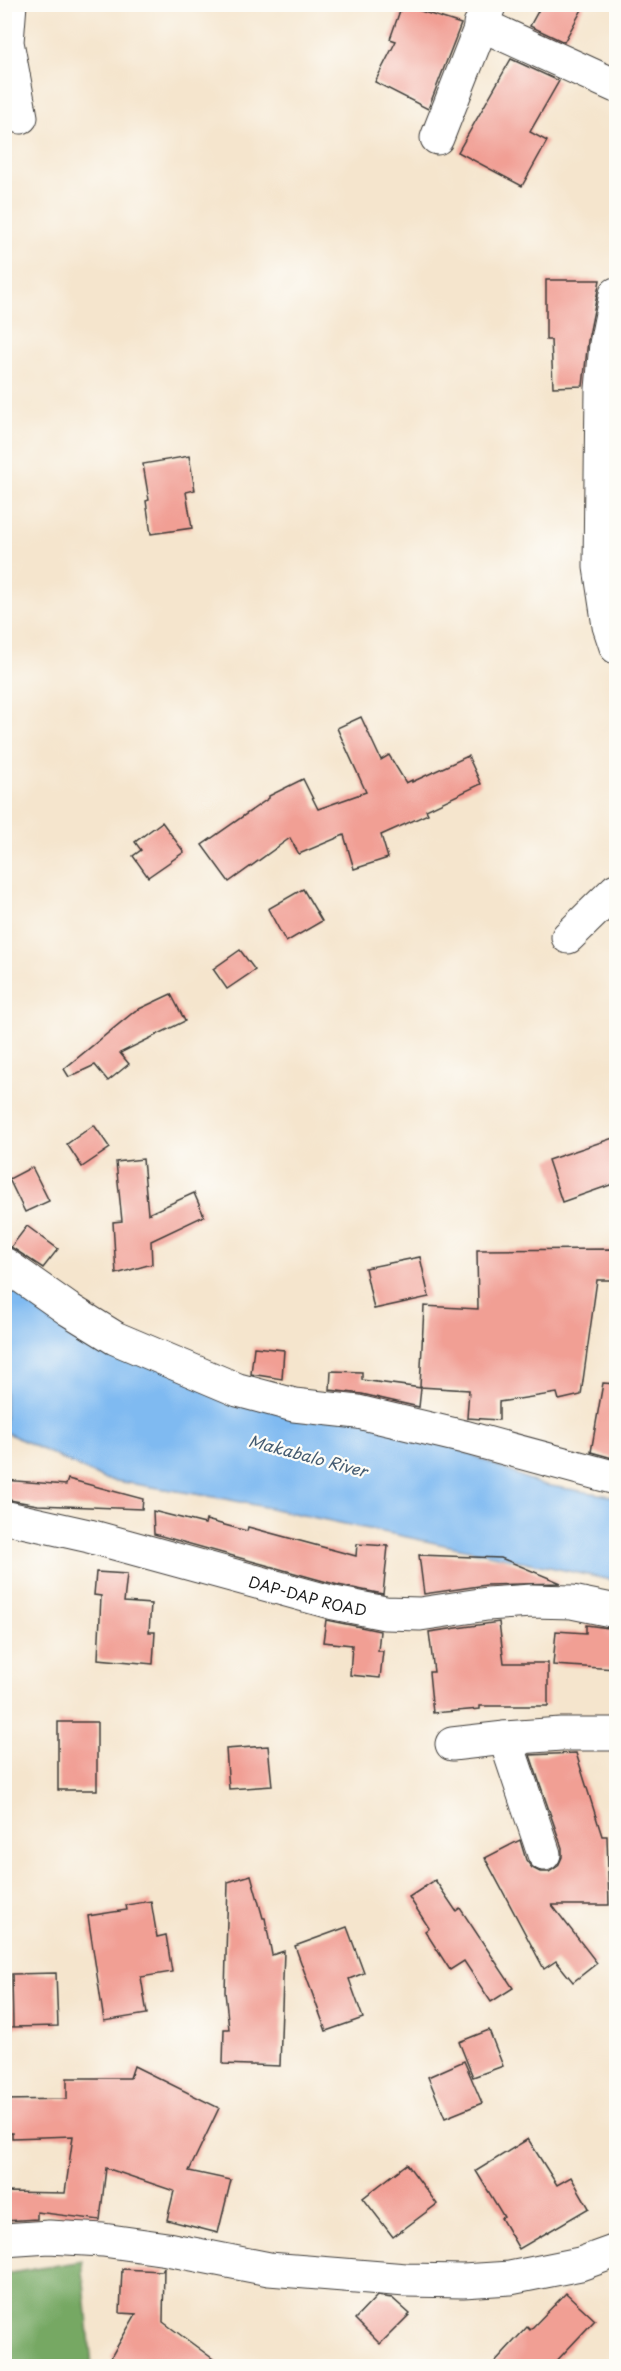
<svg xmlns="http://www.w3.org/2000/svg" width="621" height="2371" viewBox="0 0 621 2371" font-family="'Playpen Sans',sans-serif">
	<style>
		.forest { fill: #76a863; stroke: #496240; stroke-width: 1.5 }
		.water { fill: #7fbaf1; stroke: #4e6b86; stroke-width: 1.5 }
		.building { fill: #f19f94 }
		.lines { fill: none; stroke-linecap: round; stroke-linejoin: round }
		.minor-casing { stroke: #3d3a37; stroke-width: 35 }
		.tertiary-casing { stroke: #3d3a37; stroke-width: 35 }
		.minor { stroke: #fff; stroke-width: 33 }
		.tertiary { stroke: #fff; stroke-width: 33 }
		.labels { text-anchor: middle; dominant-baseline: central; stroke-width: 4.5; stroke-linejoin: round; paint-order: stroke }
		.street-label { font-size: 15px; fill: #1c1c1c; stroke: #fdfcf7 }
		.water-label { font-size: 16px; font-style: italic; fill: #445b71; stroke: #fdfcf7 }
	</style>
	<rect width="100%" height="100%" fill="#fdfcf7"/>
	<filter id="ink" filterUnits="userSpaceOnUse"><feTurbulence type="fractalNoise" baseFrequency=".0167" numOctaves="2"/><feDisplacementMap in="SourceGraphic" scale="12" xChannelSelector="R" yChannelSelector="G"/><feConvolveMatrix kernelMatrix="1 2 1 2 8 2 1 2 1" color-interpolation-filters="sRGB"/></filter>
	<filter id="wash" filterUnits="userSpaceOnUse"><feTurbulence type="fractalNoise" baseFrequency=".008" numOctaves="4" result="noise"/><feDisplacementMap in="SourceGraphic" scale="24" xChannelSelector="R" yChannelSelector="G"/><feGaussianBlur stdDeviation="1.35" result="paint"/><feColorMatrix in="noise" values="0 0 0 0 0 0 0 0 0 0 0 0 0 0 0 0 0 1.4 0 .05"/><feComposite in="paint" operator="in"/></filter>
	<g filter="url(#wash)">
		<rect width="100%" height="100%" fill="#f5e5cd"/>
		<path class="forest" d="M82,2261l10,105h-87v-92z"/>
		<path class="water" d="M5,1278l78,53 352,108 104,45 77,13v84l-390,-82 -122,-20 -99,-47z"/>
		<g id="blocks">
			<g class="building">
				<path d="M542,4h43l-21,38 -34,-16z"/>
				<path d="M402,5l59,19 -33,85 -53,-27 21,-41 -6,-2z"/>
				<path d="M511,59l48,22 -29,51 17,9 -25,45 -64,-34z"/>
				<path d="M546,280h54l-12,60 -5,46 -30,1 -2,-47h-5z"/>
				<path d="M189,456l6,34 -9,2 6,36 -41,6 -5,-33 3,-1 -6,-36z"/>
				<path d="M361,717l20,43 8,-5 17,28 6,-3v2l56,-26 13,28 -55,26 2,4 -47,21 7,23 -34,11 -10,-34 -45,19 -9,-16 -61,44 -27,-37 67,-47v-2l34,-17 15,30 48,-17 -29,-64z"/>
				<path d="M162,822l22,30 -36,25 -15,-21 8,-6 -6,-8z"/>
				<path d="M303,889l19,32 -36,21 -18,-33z"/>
				<path d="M240,950l15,20 -28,19 -14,-20z"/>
				<path d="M171,994l14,27 -65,32 9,11 -21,17 -13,-16 -26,12 -5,-8 71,-58z"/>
				<path d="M94,1125l16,23 -28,19 -15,-23z"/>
				<path d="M616,1137v46l-54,19 -14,-42z"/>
				<path d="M143,1159l5,55 46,-21 10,23 -53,25 1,23 -36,10 -3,-52 9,-1 -6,-59z"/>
				<path d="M32,1167l17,34 -24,11 -16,-33z"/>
				<path d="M27,1226l31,23 -15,19 -32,-21z"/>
				<path d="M616,1249v31h-19l-16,115 -22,5 -2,-7 -58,9v18l-32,-2 2,-28 -49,-3 4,-81 54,3 -1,-59z"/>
				<path d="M420,1257l9,40 -55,12 -9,-41z"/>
				<path d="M254,1347l30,3 -2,29 -31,-5z"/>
				<path d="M331,1371l31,1v8l59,8 -2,19 -57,-13 -32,-4z"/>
				<path d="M603,1383l13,1v75l-25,-7z"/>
				<path d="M68,1479l75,20 -1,10 -104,-4 -34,-6v-19l62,5z"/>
				<path d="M153,1511l52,13 1,-4 41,11 1,-4 108,29 1,-12 31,2 -5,48 -45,-9 -184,-51z"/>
				<path d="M419,1555l82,3 60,25 -75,2 -62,9z"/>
				<path d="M96,1572l31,2 -3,28 27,2 -2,28h6l-2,32 -55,-5 3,-63 -7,-1z"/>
				<path d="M326,1620l54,11 -2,20h5l-3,27 -30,-3 2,-30 -29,-3z"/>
				<path d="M499,1622l5,41h44v43h-68v3l-47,4 -4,-41h5l-5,-40z"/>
				<path d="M586,1625l30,4v40l-63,-4 3,-34 30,2z"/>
				<rect x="58" y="1722" width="39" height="68"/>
				<path d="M268,1746l4,40 -43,3 -3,-40z"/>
				<path d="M576,1753l26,83h5l2,69h-57l45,58 -24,19 -17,-21 -12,8 -59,-111 35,-18 6,20 6,8 8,4h9l9,-6 4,-9v-9l-32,-93z"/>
				<path d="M251,1875l12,43h2l7,37 12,-4 -4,115 -57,-2 1,-35h5l-4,-37 3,-110z"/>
				<path d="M435,1880l21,31 4,-3 53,80 -22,14 -27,-41 -14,9 -25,-39 4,-3 -20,-31z"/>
				<path d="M151,1901l6,36 9,-2 6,37 -31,5 6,37 -43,7 -16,-105 39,-6 -1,-5z"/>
				<path d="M347,1927l17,46 -15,6 14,39 -37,13 -31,-85z"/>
				<path d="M56,1973l2,53 -45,1 -1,-53z"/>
				<path d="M489,2030l14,36 -30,11 -14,-35z"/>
				<path d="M464,2061l18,42 -37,15 -17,-41z"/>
				<path d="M134,2066l85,42 -30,63 42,9 -13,53 -51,-13 7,-29 -68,-23 -6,52 -63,-8v7l-33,2v-29l61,1 8,-57 -61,2v-5h-8v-33l63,-1v-21h63z"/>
				<path d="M528,2139l29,46 14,-8 18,31 -70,41 -18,-31 3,-1 -28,-46z"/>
				<path d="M407,2164l30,40 -44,33 -30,-39z"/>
				<path d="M164,2267l-1,55 61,45h-96l-17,-10 25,-43 -16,-1 2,-44 40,2z"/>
				<path d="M566,2293l29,27 -44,47h-61l37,-40 3,3z"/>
				<path d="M377,2296l15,2 18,16 -30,30 -25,-25z"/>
			</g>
		</g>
	</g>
	<g filter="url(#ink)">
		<use href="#blocks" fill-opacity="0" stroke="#3d3a37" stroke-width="1.5"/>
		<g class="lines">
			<defs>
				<g id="minor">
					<path d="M10,4l-3,38 14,75"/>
					<path d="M480,24l136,62"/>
					<path d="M437,138l52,-132"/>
					<path d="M616,294l-10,50 -4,45 -2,178 9,59 7,21"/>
					<path d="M568,937l48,-47"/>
					<path d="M4,1264l64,45 47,29 123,52 56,15 64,7 106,25 152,41"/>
					<path id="s1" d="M4,1517l85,19 245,67 51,10 35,1 67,-10 45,-3 40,1 44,9"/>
					<path d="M452,1744l53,-6"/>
					<path d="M544,1854l-39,-116 56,-4h55"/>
				</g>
				<path id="tertiary" d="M4,2240l45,-3 54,3 64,9 102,20 137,11 57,1 47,-3 70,-14 36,-13"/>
			</defs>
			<use href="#minor" class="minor-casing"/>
			<use href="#tertiary" class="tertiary-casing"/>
			<use href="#minor" class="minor"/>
			<use href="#tertiary" class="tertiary"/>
		</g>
	</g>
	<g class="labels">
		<g class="street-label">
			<text stroke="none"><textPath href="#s1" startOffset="314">DAP-DAP ROAD</textPath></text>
		</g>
		<g class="water-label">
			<text transform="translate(308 1455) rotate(15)">Makabalo River</text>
		</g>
	</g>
	<rect width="621" height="2371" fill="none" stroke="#fdfcf7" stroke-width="24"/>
</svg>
